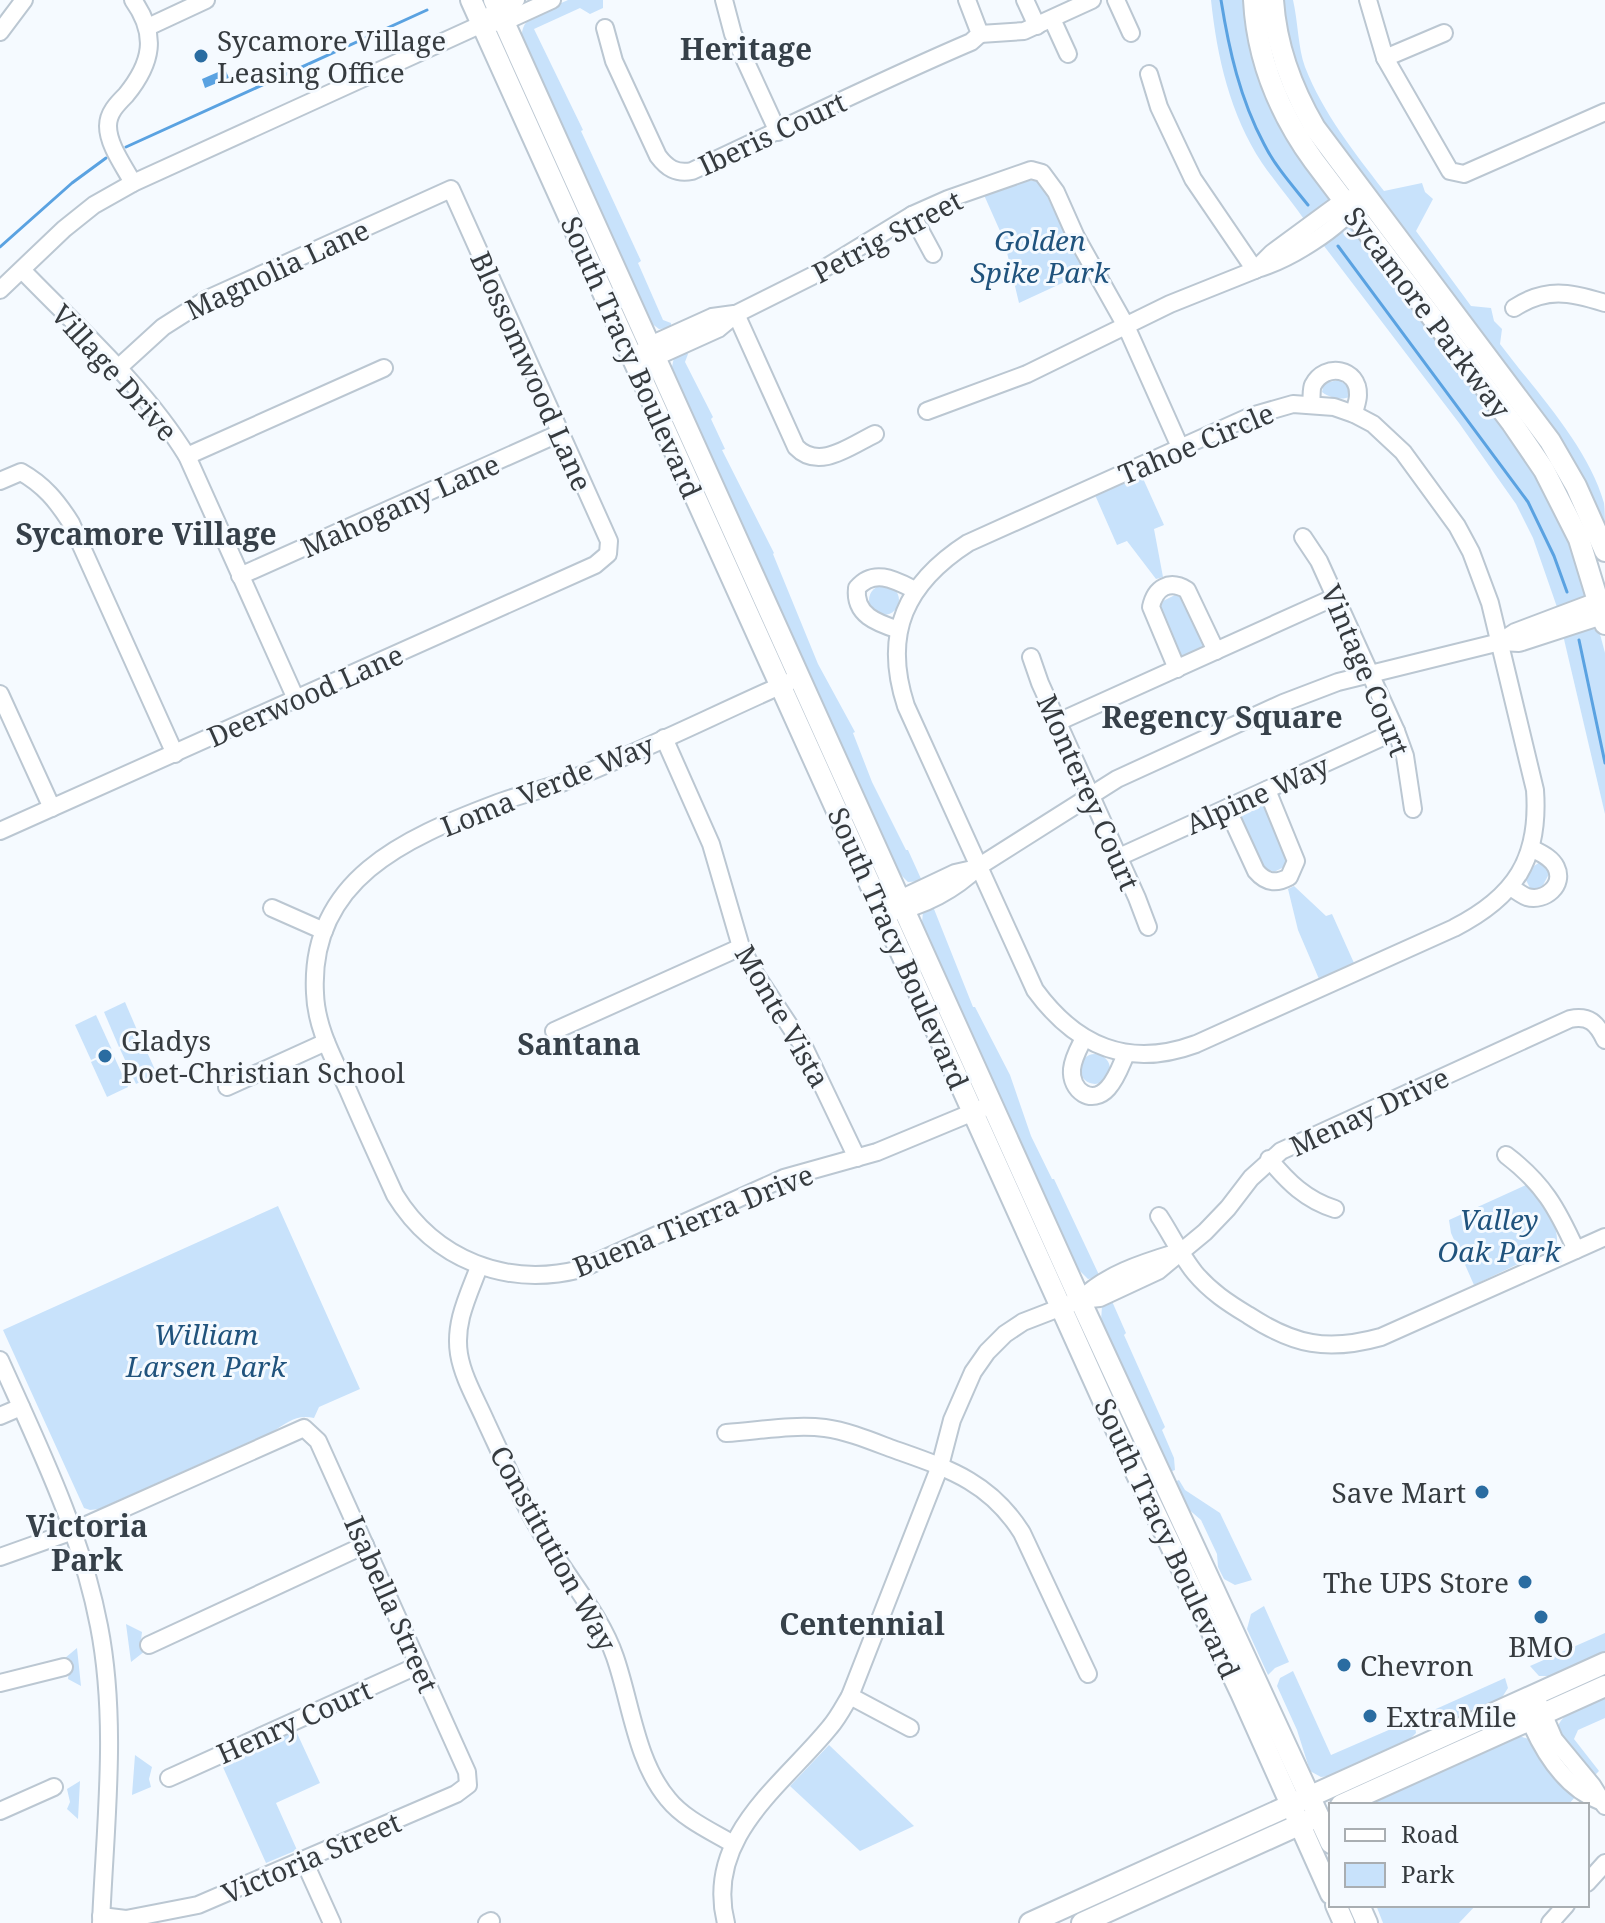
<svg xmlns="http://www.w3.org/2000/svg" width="1605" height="1923" viewBox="0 0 1605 1923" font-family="'Noto Serif',serif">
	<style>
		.green { fill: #c8e2fb }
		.water { fill: #5aa2e1 }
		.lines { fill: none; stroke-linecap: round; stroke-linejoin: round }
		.stream { stroke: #5aa2e1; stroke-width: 3 }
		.minor-casing { stroke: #bbc7d2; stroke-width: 20 }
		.major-casing { stroke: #bbc7d2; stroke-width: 24 }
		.minor { stroke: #fff; stroke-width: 16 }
		.major { stroke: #fff; stroke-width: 20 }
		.poi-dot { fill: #2a6ca1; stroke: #f5faff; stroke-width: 3 }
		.labels { text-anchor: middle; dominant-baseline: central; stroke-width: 6; stroke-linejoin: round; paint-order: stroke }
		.poi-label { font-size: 28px; fill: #363b3f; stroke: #f5faff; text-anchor: start }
		.street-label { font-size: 28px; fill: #363b3f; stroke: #f5faff }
		.park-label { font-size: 28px; font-style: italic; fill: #20537d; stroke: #f5faff }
		.neighbourhood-label { font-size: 30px; font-weight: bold; fill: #364049; stroke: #f5faff }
	</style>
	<rect width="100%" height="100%" fill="#f5faff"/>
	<g class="green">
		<path d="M568,0h35v8l-13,6 -10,-6 -46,21 49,101 -2,1 60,130 -3,2 25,57 8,3v5l-12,1 -8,-6 -129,-287c-1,-22 29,-28 46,-36z"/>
		<path d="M1211,0h35l82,192v10l-22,20c-14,-20 -30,-39 -44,-59 -32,-49 -45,-106 -51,-163z"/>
		<path d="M1280,0h13c5,21 5,48 12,67 18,46 49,85 79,124l38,-8 3,9 8,7 -17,32 55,75 20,2 3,13 8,8 -2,15c36,48 88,102 104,159 1,9 1,21 1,31l-270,-389 -39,-71z"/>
		<path d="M1027,181h10l7,8 24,52 18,31 -67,31 -15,-63 -20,-45z"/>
		<path d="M1343,227h9l162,211 52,87 22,67 -3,5 -27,13 -25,-72 -17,-34 -57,-81 -138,-181z"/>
		<path d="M685,349l3,5 -3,8 28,55 -2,2 14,30 -3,1 52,103 -1,1 45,110 37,68 -2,1 19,49 34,68h2l14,31 -14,1 -9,-9 -225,-500 -2,-6 2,-10z"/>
		<path d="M1339,380l11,7 1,9c-9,5 -21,2 -29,-4l2,-9z"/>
		<path d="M1141,474l23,51 -10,4 9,48 -7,2 -29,-38 -10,4 -22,-50z"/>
		<circle cx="884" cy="600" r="15"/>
		<path d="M1175,595l10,4 19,40v8l-22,10 -6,-6 -17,-39 4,-11z"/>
		<path d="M1591,627l9,7 5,19v161l-42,-179z"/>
		<path d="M1263,802l4,5 22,49 -5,11 -10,5 -12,-5 -22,-45 -1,-9z"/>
		<path d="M1540,862l5,1 5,9 -9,17 -10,1 -5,-10 8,-14z"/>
		<path d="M1294,886l32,30 6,-2 22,49 -35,16 -21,-49 -10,-41z"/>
		<path d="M932,904l41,103h2l35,68 21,61 21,43h2l46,98 -12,2 -11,-11 -155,-345 1,-12z"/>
		<path d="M125,1002l15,35 -21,10 -15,-35z"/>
		<path d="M96,1015l16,35 -21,10 -16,-35z"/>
		<path d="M141,1039l16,35 -21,10 -16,-35z"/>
		<path d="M112,1052l16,35 -21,10 -16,-35z"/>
		<circle cx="1095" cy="1069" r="15"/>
		<path d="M1528,1184c12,15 34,42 28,62l-82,39 -23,-52 -2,-13z"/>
		<path d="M278,1206l82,183 -41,18 -5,11c-18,-4 -27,5 -42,14l-173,77 -9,1 -6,-2 -81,-178z"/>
		<path d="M1111,1299l15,34 -2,2 41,92 -3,3 12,28 1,12 -5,2 -69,-151 1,-15z"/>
		<path d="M1179,1480l6,10 35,23 32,67 -17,5 -11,-6 -6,-12 -1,-13 -16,-34 -15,-13 -12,-25z"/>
		<path d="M1264,1606l25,56 -14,6 -7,7 -21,-46 4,-15z"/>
		<path d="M126,1624l16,8 -1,8 4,11 -14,11z"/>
		<path d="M1605,1633v19l-53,24h-13l-9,-10z"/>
		<path d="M77,1648l4,38 -13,-7 1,-9 -4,-12z"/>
		<path d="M1293,1671l38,84 83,-36 2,14 -7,7 -79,36 -9,1 -11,-6 -13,-41 -20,-44 3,-8z"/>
		<path d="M1505,1678l3,10 -7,11 -56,25c-9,1 -15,-3 -18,-11z"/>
		<path d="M1605,1698v20l-27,12 -4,9 25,32 -6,6 -36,-47c3,-19 32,-25 48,-32z"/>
		<path d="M296,1731l24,52 -44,20 21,47 -31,13 -44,-98z"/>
		<path d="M1519,1736l13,4 44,56 -8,9h-202z"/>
		<path d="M829,1745l85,81 -54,25 -70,-65z"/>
		<path d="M135,1755l17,12 -3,12 2,8 -19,8z"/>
		<path d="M80,1781l-2,38 -11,-10 3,-7 -3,-13z"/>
		<path d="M1376,1905h100l-17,18h-76z"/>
	</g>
	<path class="water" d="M225,69l4,9 -24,10 -3,-9z"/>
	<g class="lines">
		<g class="stream">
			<path d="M1221,0c8,50 19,99 43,144 11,22 28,41 44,61"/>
			<path d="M126,147l301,-137"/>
			<path d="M1338,246l190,256 26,54 13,36"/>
			<path d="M0,247l72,-64 34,-25"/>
			<path d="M1579,640l26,123"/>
		</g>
		<defs>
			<g id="minor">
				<path d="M724,0l9,34 45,98"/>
				<path d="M1025,0l12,26"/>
				<path d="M1116,0l15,33"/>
				<path d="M1368,0l17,58 65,113 14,3 141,-62"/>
				<path d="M490,16l8,-8 18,-8"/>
				<path d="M1052,19l16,35"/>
				<path d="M148,27l58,-27"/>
				<path d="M605,28l9,33 44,95c9,12 18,18 34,15 93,-43 185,-89 279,-129l9,-8 -13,-34"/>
				<path d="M0,32l24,-32"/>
				<path d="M980,34l44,-3 68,-31"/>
				<path d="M1385,58l59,-25"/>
				<path d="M1149,74l10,33 34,72 62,91"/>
				<path d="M133,183c-9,-17 -25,-38 -25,-57 0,-13 9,-22 18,-31 26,-32 32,-60 7,-95"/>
				<path d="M912,215l21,39"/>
				<path d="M1257,269c31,-9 83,-40 101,-68"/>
				<path d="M22,270c57,59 122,116 165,186l109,243"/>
				<path d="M0,290l64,-61 30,-24 39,-22 349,-159 22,-2 48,-22"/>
				<path d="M1514,308c32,-21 56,-16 91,-5"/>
				<path d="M736,314l60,133c23,24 54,-1 79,-13"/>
				<path d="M642,352l8,-7 62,-28 22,-3"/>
				<path d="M644,359l12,-2 62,-28 18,-15 76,-38 100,-61 36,-16 83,-29 11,3 14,19 20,45 50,89 54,121"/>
				<path d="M1293,404l41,3 20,7 19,10 30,28 54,74 14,26 19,51 45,187c5,69 -20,107 -81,138l-258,116c-68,25 -120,2 -161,-54l-129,-284c-24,-73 0,-123 62,-163l283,-127z"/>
				<path d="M1311,404c1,-6 0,-15 2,-19 12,-23 46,-17 45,10 0,6 -3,13 -4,19"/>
				<path d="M927,411l100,-37 143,-70 85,-34 17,-17 72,-53 11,-3"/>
				<path d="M187,456l197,-88"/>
				<path d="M0,481l21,-9c23,13 36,29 50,51l104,231"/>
				<path d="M1303,537l16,24 77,170 9,25 8,53"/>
				<path d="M240,576l320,-143"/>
				<path d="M899,630c-22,-7 -45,-15 -42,-42 17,-20 38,-8 58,2"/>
				<path d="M1500,642l15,-10 90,-34"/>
				<path d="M1031,657l9,26 97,215 11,29"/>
				<path d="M1177,669l-26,-62c4,-19 18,-28 36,-17l29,61"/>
				<path d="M791,681c-75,33 -150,71 -227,101 -22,8 -46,13 -69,22 -90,34 -186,76 -180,189 1,35 19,66 33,97 15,35 31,70 47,105 40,65 112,93 186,74l203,-91 93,-26 106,-44"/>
				<path d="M0,694l52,114"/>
				<path d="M1058,722l277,-125"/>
				<path d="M664,738l47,106 30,103 15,28 49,74 52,109"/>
				<path d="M1227,808l29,63c10,12 20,13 33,6l7,-16 -29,-71"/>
				<path d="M0,831l595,-266 13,-11 1,-13 -158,-352 -244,110 -44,28 -46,42"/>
				<path d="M1119,857l277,-126"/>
				<path d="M1511,887c4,3 11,8 16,10 18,5 38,-12 29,-30 -5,-10 -16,-14 -25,-19"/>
				<path d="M893,905l7,-6 55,-26 22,-5"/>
				<path d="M272,908l52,23"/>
				<path d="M892,912c31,-5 64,-23 86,-45l139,-88 166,-76 55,-21 162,-40 19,1 86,-28"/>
				<path d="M554,1031l187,-84"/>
				<path d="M1084,1038c-5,10 -11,20 -12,31 -2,22 20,37 36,19 9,-10 13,-23 18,-34"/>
				<path d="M227,1087l99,-45"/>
				<path d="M1506,1155c37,28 51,53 70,95"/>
				<path d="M1269,1159c19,23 37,41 66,50"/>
				<path d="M1159,1216c12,18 22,40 36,57 15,18 33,30 53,42 46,30 79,37 133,22l224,-100"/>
				<path d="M479,1267c-11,29 -25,56 -20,87 4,24 18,47 27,68 21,45 40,89 67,130 21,34 49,67 62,105 16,46 21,104 53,142 16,20 43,32 65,45"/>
				<path d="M1080,1300c25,-25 62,-37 95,-47"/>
				<path d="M0,1360c39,87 81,172 99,266 19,97 6,199 2,297"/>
				<path d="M0,1416l21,-9"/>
				<path d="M726,1433c32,-2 67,-9 99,-5 22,3 44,12 65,20 56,20 99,32 132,85l66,141"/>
				<path d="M0,1557l73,-26 231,-103 14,13 149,331 1,13 -12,9 -258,111 -72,14 -25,-3"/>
				<path d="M149,1645l216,-100"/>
				<path d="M0,1683l64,-16"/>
				<path d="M850,1696l60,32"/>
				<path d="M1539,1704l15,35 38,46 13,21"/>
				<path d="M1525,1709c14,36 37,78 75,92"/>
				<path d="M169,1778l250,-113"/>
				<path d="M0,1811l54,-24"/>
				<path d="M304,1861l28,62"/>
				<path d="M1587,1883l18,-20"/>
				<path d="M487,1923l4,-2"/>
				<path d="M726,1923c-22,-86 57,-138 104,-196 8,-9 14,-21 20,-31l90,-230 12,-46 21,-48 14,-20 18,-18 18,-12 57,-22 20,-2 58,-27 47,-39 23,-24 23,-30 30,-27 289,-132c19,-4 27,4 35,21"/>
				<path d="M1550,1923l16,-18"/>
			</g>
			<g id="major">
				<path d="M471,0l658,1458 112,235 90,201"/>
				<path d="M494,0l586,1300 251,543"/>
				<path d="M1254,0c3,59 26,114 60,161l198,262 32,47 35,69 26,85"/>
				<path d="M1273,0c3,46 19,89 42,128l235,313 26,45 29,65"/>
				<path d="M1341,1805l264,-119"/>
				<path d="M1336,1905l8,18"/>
				<path d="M1359,1905l8,18"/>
				<path d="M1030,1923l575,-260"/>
				<path d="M1082,1923l230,-104"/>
			</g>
		</defs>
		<use href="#minor" class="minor-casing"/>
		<use href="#major" class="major-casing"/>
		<use href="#minor" class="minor"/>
		<use href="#major" class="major"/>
	</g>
	<g class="poi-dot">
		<circle cx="201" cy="56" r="8"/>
		<circle cx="105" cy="1056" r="8"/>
		<circle cx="1482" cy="1492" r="8"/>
		<circle cx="1525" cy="1582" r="8"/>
		<circle cx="1541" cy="1617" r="8"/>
		<circle cx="1344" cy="1665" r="8"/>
		<circle cx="1370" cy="1716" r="8"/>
	</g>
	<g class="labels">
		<g class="poi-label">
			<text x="217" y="40">Sycamore Village<tspan x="217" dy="32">Leasing Office</tspan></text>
			<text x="121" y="1040">Gladys<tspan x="121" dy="32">Poet-Christian School</tspan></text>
			<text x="1466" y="1492" text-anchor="end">Save Mart</text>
			<text x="1509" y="1582" text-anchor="end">The UPS Store</text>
			<text x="1541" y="1646" text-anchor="middle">BMO</text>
			<text x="1360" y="1665">Chevron</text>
			<text x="1386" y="1716">ExtraMile</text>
		</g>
		<g class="street-label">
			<text transform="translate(772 133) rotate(-25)">Iberis Court</text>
			<text transform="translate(887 236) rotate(-28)">Petrig Street</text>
			<text transform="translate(277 269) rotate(-25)">Magnolia Lane</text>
			<text transform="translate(1428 312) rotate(53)">Sycamore Parkway</text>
			<text transform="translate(632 357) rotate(66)">South Tracy Boulevard</text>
			<text transform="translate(532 371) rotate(66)">Blossomwood Lane</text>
			<text transform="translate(115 372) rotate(48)">Village Drive</text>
			<text transform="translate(1196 443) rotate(-23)">Tahoe Circle</text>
			<text transform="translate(400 505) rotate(-24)">Mahogany Lane</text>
			<text transform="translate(1366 670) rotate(67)">Vintage Court</text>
			<text transform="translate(305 695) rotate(-24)">Deerwood Lane</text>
			<text transform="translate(547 785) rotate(-22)">Loma Verde Way</text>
			<text transform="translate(1089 792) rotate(66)">Monterey Court</text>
			<text transform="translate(1257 794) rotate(-24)">Alpine Way</text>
			<text transform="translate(899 948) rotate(66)">South Tracy Boulevard</text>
			<text transform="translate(783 1016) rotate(60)">Monte Vista</text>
			<text transform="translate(1369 1111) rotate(-25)">Menay Drive</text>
			<text transform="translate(693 1220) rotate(-22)">Buena Tierra Drive</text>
			<text transform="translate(1168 1538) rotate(65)">South Tracy Boulevard</text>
			<text transform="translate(554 1548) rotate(61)">Constitution Way</text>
			<text transform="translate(392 1604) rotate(66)">Isabella Street</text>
			<text transform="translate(294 1721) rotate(-24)">Henry Court</text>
			<text transform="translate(311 1857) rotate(-23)">Victoria Street</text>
		</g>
		<g class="park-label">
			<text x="1040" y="240">Golden<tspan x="1040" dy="32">Spike Park</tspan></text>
			<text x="1499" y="1219">Valley<tspan x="1499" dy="32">Oak Park</tspan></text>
			<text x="206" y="1334">William<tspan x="206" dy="32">Larsen Park</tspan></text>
		</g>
		<g class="neighbourhood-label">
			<text x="746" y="48">Heritage</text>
			<text x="146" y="533">Sycamore Village</text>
			<text x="1222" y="716">Regency Square</text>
			<text x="579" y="1043">Santana</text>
			<text x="87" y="1525">Victoria<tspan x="87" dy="34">Park</tspan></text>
			<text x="862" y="1623">Centennial</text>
		</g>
	</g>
	<rect x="1329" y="1803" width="260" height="104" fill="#f5faff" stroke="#a9aeb2" stroke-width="2"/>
	<rect x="1345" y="1829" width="40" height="12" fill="#ffffff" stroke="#a9aeb2" stroke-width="2"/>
	<text x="1401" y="1843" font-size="24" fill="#363b3f">Road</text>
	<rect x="1345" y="1863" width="40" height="24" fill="#c8e2fb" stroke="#a9aeb2" stroke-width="2"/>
	<text x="1401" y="1883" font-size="24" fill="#363b3f">Park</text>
</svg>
